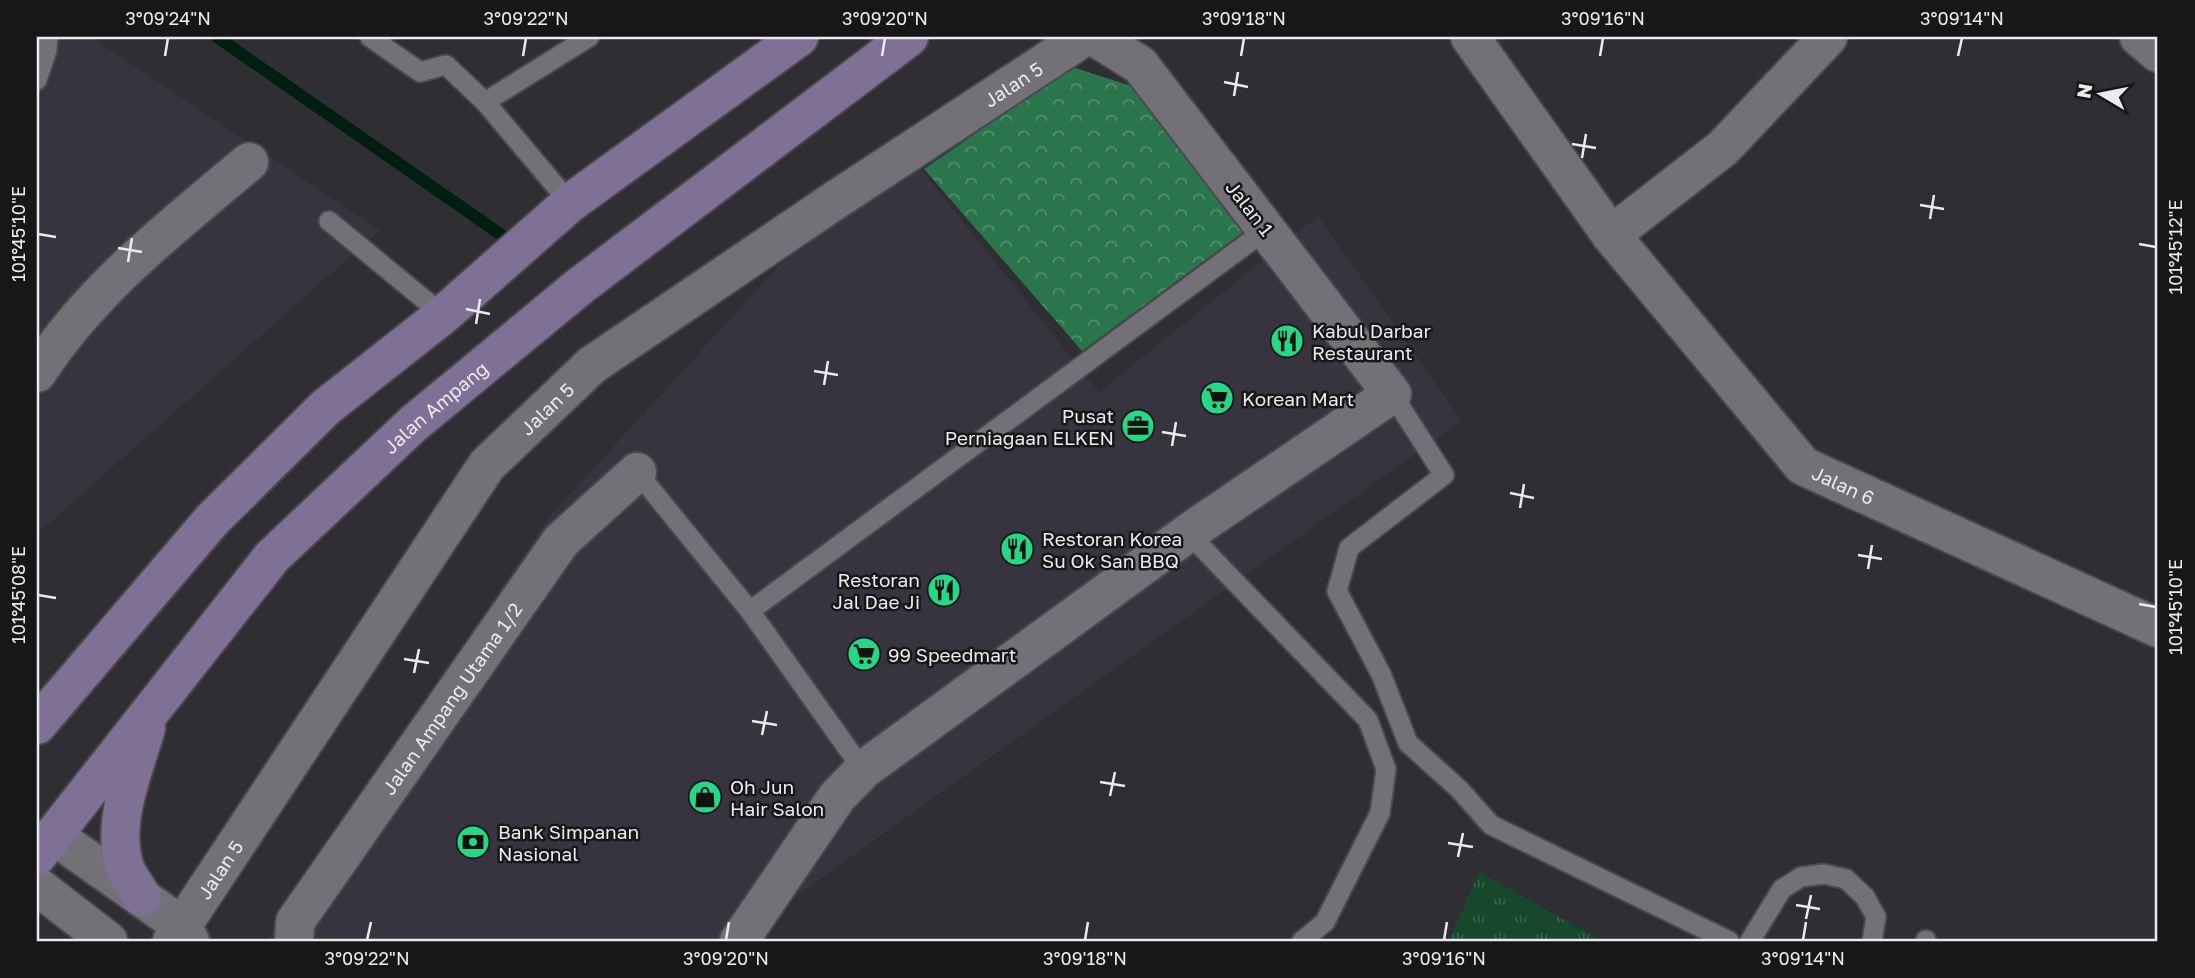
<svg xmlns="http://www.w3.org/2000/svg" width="2195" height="978" viewBox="0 0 2195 978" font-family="'Golos Text',sans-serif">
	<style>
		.built { fill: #38343f }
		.forest { fill: url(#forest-crowns) }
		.park { fill: url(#park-tufts) }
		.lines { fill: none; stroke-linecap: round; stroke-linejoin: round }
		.stream { stroke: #011f0f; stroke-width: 12 }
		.service-casing { stroke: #4a494d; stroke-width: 23 }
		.minor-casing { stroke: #4a494d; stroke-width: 42 }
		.secondary-casing { stroke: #4a494d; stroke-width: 42 }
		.service { stroke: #737177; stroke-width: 19 }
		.minor { stroke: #737177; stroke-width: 38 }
		.secondary { stroke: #7f7196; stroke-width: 38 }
		.ticks { fill: none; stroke: #ebeaed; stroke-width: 2.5 }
		.labels { text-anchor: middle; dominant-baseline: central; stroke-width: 5; stroke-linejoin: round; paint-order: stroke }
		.street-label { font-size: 19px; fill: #ebeaed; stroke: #171719 }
		.poi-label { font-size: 19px; fill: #ebeaed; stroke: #171719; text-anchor: start }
		.neatline { fill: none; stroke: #ebeaed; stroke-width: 2.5 }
		.ticks-label { font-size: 18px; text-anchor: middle; fill: #ebeaed }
	</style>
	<defs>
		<pattern id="forest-crowns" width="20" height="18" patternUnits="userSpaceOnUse" patternTransform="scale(1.75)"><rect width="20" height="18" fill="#2a754c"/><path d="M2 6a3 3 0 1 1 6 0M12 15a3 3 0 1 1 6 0" fill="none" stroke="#538f6f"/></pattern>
		<pattern id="park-tufts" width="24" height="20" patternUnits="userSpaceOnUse" patternTransform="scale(1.75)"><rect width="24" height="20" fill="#17472d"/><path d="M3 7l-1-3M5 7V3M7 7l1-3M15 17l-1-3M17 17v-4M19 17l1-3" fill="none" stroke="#39624c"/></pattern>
	</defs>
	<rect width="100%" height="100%" fill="#2f2e33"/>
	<g class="built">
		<path d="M37,37h54l289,193 -343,304z"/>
		<path d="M896,138l203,254 219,-176 144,205 -729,520h-467l283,-424z"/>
	</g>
	<path class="forest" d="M1072,67l72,23 102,140 -164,121 -158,-182z"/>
	<path class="park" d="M1479,872l123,69h-153z"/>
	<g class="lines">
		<path class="stream" d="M217,37l299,208"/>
		<defs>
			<g id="service">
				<path d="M370,37l50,35 26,-7 39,37 85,101"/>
				<path d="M37,80l10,-30 1,-13"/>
				<path d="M485,102l104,-65"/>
				<path d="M329,221l114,94"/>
				<path d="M1392,394l52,81 -95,73 -12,43 44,83 27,69 51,46 32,36 238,116"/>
				<path d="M637,472l113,139 113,159"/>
				<path d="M1188,533l180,187 18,49 -6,44 -55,109 -23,19"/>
				<path d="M750,611l517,-382"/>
				<path d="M1750,941l32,-52 19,-12 23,-3 22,5 19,18 11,20 -4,24"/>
				<path d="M1926,941v-1"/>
			</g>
			<g id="minor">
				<path id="s1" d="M1470,37l141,198 192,231 355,162"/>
				<path d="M2139,37l19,16"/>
				<path d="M1611,235l112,-87 105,-111"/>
				<path d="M37,373c55,-85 135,-146 212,-211"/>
				<path d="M53,835l129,91 8,15"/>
				<path d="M37,886l71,55"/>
				<path id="s2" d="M172,941l315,-476 105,-100 242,-164 250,-164"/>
				<path id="s3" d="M294,941l1,-19 266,-381 76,-69"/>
				<path d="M739,941l98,-144 26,-27 325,-237 204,-139 -252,-329 -45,-28"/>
			</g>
			<g id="secondary">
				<path d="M37,725l175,-205 114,-113 117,-92 127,-112 229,-166"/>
				<path id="s4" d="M37,856l235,-299 141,-133 167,-138 329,-249"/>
				<path d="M142,897c-5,-9 -13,-19 -17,-29 -15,-45 9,-97 21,-140"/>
			</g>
		</defs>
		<use href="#service" class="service-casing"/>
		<use href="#minor" class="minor-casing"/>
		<use href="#secondary" class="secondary-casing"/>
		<use href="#service" class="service"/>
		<use href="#minor" class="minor"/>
		<use href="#secondary" class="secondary"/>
	</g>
	<path class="ticks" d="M165,56l3,-18M523,56l3,-18M882,56l3,-18M1241,56l3,-18M1600,56l3,-18M1958,56l4,-18M1224,82l24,5M1234,96l4,-24M1572,144l24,4M1582,158l4,-24M1920,205l24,4M1930,219l4,-24M38,234l18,3M2139,244l17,3M118,248l24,4M128,262l4,-24M466,309l24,5M476,324l4,-25M814,371l24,4M824,385l4,-24M1162,432l24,4M1172,446l4,-24M1510,493l24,5M1520,508l4,-24M1858,555l24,4M1868,569l4,-24M38,595l18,3M2139,604l17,3M404,659l25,4M414,673l5,-24M752,721l25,4M762,735l5,-24M1100,782l25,4M1110,796l5,-24M1448,843l25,4M1458,857l5,-24M1796,905l24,4M1806,919l5,-24M367,940l4,-18M726,940l3,-18M1085,940l3,-18M1444,940l3,-18M1803,940l3,-18"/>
	<defs>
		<symbol id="restaurant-disc" viewBox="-11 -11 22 22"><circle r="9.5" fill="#26d886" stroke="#171719"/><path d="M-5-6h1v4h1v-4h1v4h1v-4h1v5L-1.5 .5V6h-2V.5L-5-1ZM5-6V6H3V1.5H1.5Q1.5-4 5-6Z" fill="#111"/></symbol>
		<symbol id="supermarket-disc" viewBox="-11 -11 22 22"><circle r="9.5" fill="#26d886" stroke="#171719"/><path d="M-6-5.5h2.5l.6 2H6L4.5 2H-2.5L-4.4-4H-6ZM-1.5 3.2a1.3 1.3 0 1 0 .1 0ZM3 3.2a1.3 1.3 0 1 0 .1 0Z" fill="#111"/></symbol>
		<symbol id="office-disc" viewBox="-11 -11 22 22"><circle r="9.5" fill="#26d886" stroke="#171719"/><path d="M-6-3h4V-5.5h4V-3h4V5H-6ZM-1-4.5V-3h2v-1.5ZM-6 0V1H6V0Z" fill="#111"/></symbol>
		<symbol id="shop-disc" viewBox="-11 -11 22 22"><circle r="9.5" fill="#26d886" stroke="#171719"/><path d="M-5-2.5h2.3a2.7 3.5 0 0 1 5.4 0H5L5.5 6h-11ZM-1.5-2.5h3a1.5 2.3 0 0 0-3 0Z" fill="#111"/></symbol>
		<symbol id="bank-disc" viewBox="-11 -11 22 22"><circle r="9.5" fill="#26d886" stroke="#171719"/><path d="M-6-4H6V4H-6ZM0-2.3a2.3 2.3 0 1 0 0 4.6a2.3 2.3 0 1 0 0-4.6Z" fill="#111"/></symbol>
	</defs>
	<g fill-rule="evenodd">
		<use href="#restaurant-disc" x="1268" y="322" width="38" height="38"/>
		<use href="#supermarket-disc" x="1198" y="379" width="38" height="38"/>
		<use href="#office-disc" x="1119" y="407" width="38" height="38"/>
		<use href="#restaurant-disc" x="998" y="530" width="38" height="38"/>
		<use href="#restaurant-disc" x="925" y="571" width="38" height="38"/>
		<use href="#supermarket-disc" x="845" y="635" width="38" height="38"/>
		<use href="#shop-disc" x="686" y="778" width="38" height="38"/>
		<use href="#bank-disc" x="454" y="823" width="38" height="38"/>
	</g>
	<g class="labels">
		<g class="street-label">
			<text stroke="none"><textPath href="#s2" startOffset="1222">Jalan 5</textPath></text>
			<text transform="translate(1250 208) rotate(52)">Jalan 1</text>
			<text stroke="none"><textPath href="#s4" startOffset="602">Jalan Ampang</textPath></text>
			<text stroke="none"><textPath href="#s2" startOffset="653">Jalan 5</textPath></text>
			<text stroke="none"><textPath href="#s1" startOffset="588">Jalan 6</textPath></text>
			<text stroke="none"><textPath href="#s3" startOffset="292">Jalan Ampang Utama 1/2</textPath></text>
			<text stroke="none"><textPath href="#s2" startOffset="86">Jalan 5</textPath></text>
		</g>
		<g class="poi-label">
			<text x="1312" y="330">Kabul Darbar<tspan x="1312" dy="22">Restaurant</tspan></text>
			<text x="1242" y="398">Korean Mart</text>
			<text x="1114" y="415" text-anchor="end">Pusat<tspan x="1114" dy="22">Perniagaan ELKEN</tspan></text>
			<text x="1042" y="538">Restoran Korea<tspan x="1042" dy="22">Su Ok San BBQ</tspan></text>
			<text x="920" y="579" text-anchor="end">Restoran<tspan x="920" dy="22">Jal Dae Ji</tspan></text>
			<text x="888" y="654">99 Speedmart</text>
			<text x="730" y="786">Oh Jun<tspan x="730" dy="22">Hair Salon</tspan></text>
			<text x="498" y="831">Bank Simpanan<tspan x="498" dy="22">Nasional</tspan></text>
		</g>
	</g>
	<rect width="2195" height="978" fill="none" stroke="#171719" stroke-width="77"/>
	<g transform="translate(2101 94) rotate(280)" stroke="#171719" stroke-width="5" paint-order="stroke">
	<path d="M0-5L12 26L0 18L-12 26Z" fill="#ebeaed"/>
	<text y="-10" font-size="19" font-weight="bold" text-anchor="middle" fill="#ebeaed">N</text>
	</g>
	<rect x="38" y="38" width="2118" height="902" class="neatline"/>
	<g class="ticks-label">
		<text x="168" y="25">3°09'24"N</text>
		<text x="526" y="25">3°09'22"N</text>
		<text x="885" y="25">3°09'20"N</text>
		<text x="1244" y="25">3°09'18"N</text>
		<text x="1603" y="25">3°09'16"N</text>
		<text x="1962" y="25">3°09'14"N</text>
		<text transform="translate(19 234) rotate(-90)" y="6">101°45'10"E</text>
		<text transform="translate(2176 247) rotate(-90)" y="6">101°45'12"E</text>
		<text transform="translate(19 595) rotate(-90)" y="6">101°45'08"E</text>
		<text transform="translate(2176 607) rotate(-90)" y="6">101°45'10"E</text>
		<text x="367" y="965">3°09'22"N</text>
		<text x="726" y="965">3°09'20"N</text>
		<text x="1085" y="965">3°09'18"N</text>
		<text x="1444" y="965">3°09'16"N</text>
		<text x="1803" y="965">3°09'14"N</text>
	</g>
</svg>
